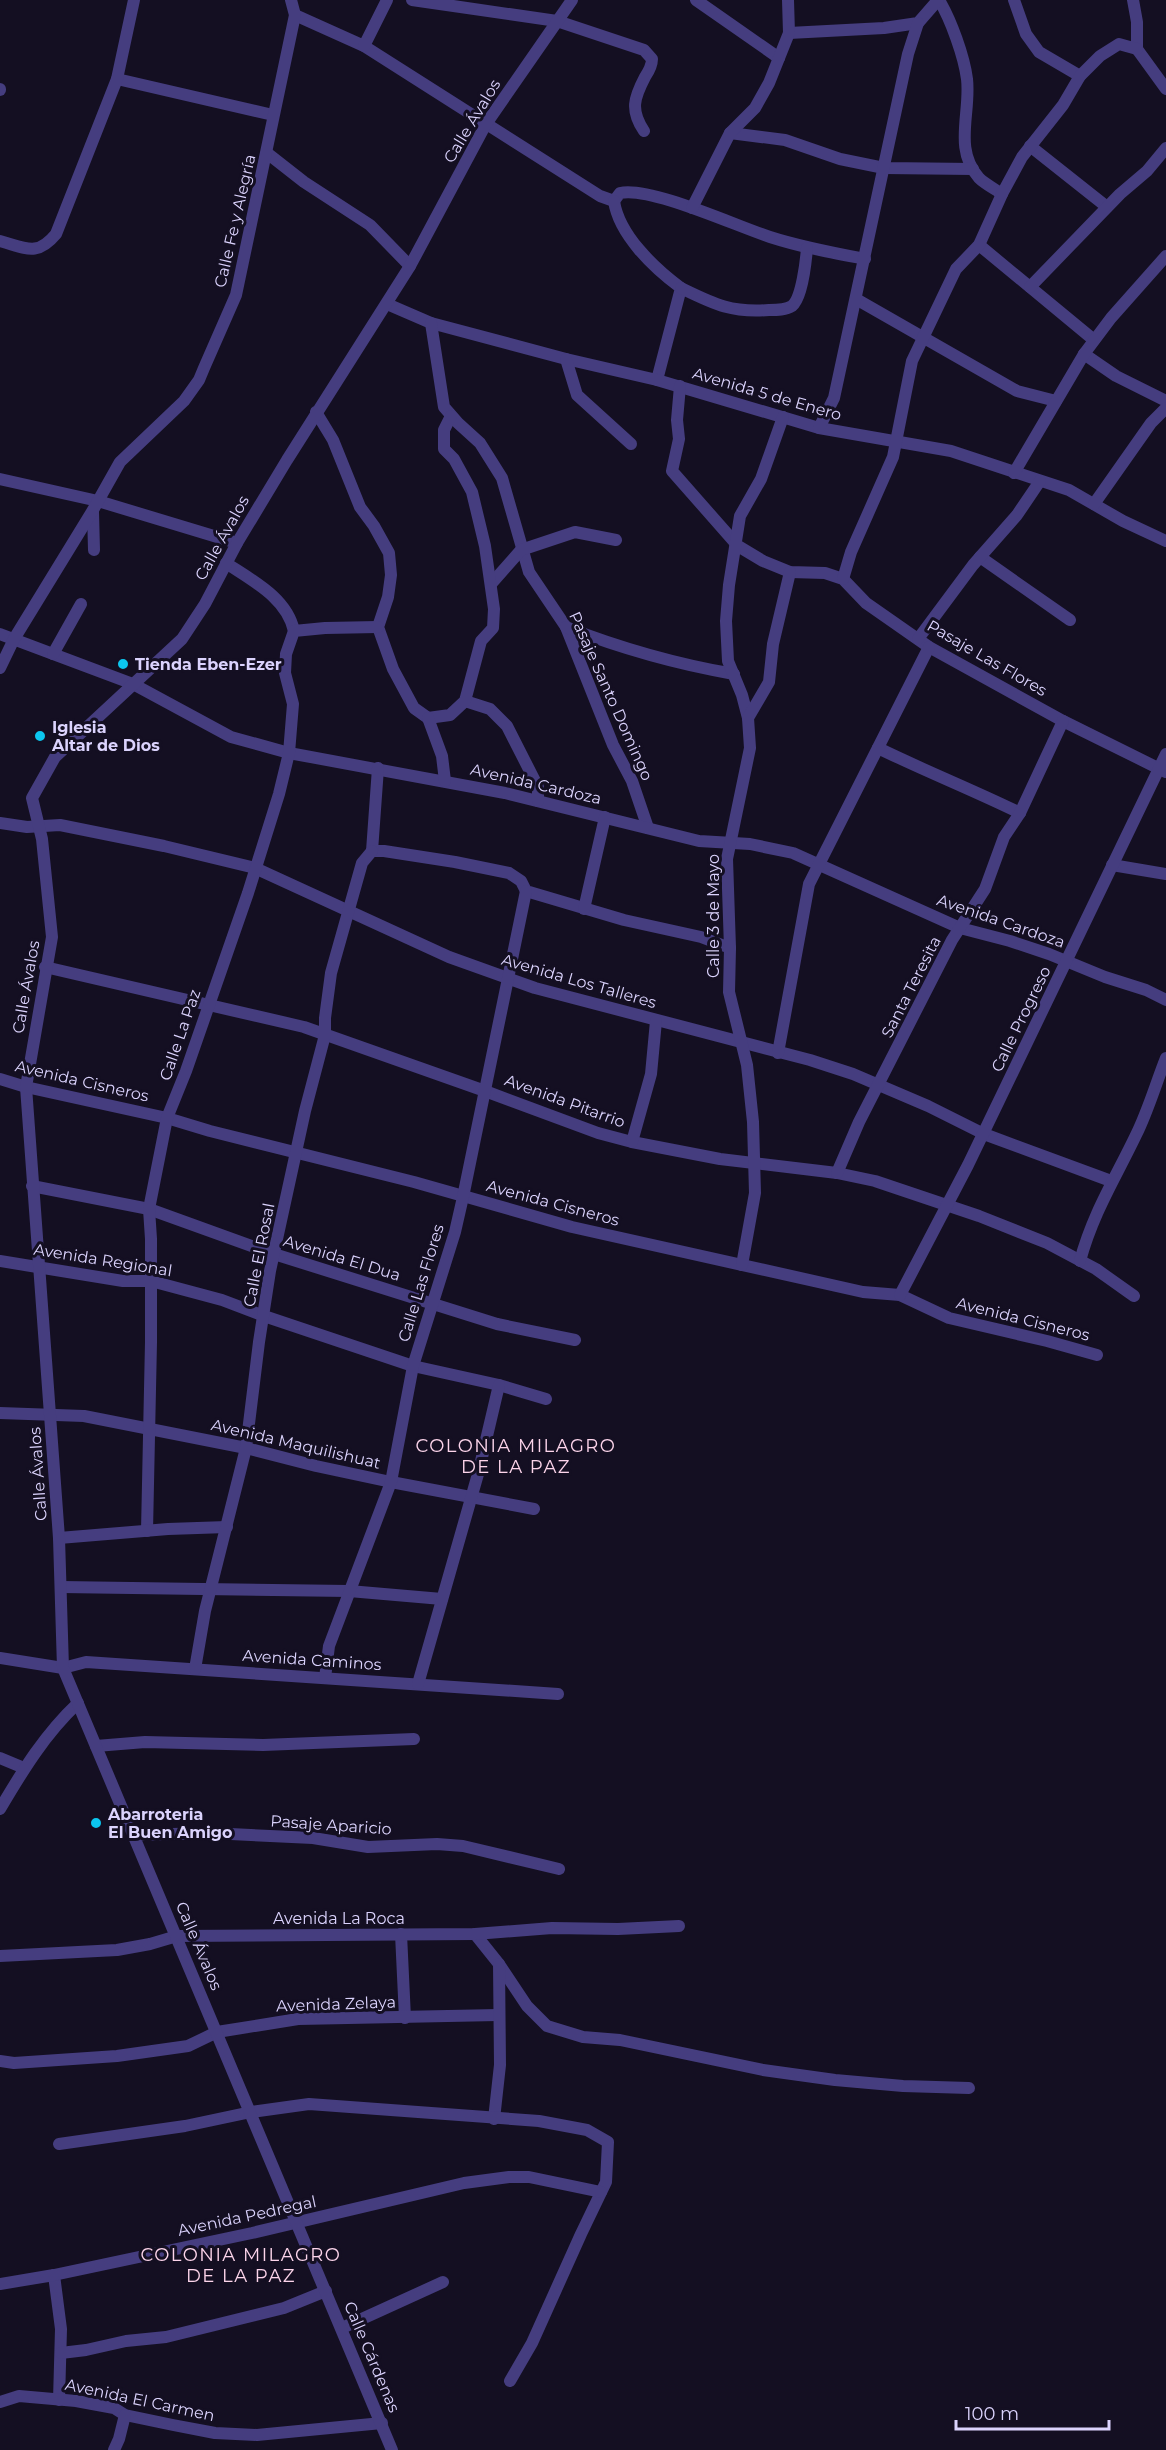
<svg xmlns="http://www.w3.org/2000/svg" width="1166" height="2450" viewBox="0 0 1166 2450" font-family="Montserrat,sans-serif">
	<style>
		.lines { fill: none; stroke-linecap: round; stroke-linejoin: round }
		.minor { stroke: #453d7f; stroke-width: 12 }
		.poi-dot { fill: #0cc6ef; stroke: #140f22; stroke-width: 2 }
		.labels { text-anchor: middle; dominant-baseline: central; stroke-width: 6; stroke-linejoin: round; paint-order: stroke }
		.street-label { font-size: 16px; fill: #dbd3fd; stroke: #140f22 }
		.poi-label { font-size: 16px; font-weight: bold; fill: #dbd3fd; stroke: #140f22; text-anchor: start }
		.neighbourhood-label { font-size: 18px; letter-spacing: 1.5px; fill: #fdd5eb; stroke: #140f22 }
	</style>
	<rect width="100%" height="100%" fill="#140f22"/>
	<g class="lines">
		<g class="minor">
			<path d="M412,0l145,21 87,29 8,9c0,7 -3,12 -7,18 -11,21 -15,33 -1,54"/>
			<path d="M696,0l83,58"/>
			<path d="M939,0c12,20 25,56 28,79 4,34 -14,70 12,99 6,6 16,11 23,16"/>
			<path d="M1014,0l12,34 13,18 41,24"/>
			<path d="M1133,0l4,22v27l29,40"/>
			<path d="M295,15l69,31 236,150 14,5"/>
			<path d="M789,33l95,-5 34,-5 20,-23"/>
			<path d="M364,46l23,-46"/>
			<path d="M117,79l156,36"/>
			<path d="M0,90v-1"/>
			<path d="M730,133l55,7 55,19 44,9 89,1"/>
			<path d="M1030,146l77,61"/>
			<path d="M267,153l37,29 66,43 40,41"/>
			<path d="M614,201l6,-8c30,-7 116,33 150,44 31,10 63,16 95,22"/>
			<path d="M614,201c5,34 40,67 67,87l-24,92"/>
			<path d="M692,208l38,-75 25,-25 14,-25 20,-50 -1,-33"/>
			<path d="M0,241c26,7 37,16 56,-7l61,-155 17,-79"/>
			<path d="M979,245l115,95"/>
			<path d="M1030,287l90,-93 27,-23 19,-23"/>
			<path d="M681,288c33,16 50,25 88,22 8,0 17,0 23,-4 10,-8 14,-46 15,-58"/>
			<path d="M856,299l161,92 39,10"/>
			<path d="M387,304l44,19 135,36 91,21 162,48 132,23 118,39 54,31 43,20"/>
			<path d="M431,323l13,84 14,16 22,20 22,35 27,94 37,55 47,118 19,36 16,47"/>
			<path d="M1084,354l32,22 50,25"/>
			<path d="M566,359l11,36 54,49"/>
			<path d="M680,386l-3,34 2,19 -7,32 66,75 25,15 27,11 35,1 18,6 23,24 63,44 134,74 103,51"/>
			<path d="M316,412l17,28 27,67 14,19 15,27 2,22 -3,22 -10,30 15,42 21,39 14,10"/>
			<path d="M819,428l15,-30 74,-344 10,-31"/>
			<path d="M1014,473l70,-119 27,-36 55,-62"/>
			<path d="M0,479l98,22 139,42"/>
			<path d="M1094,504l57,-81 15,-15"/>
			<path d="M93,512l1,38"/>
			<path d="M980,557l90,63"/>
			<path d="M226,563c27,18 61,35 68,68"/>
			<path d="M843,579l8,-27 42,-95 19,-96 44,-92 23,-24 23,-51 20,-37 41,-52 17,-29 20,-20 19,-12 18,5"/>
			<path d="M491,584l30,-34 54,-18 41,8"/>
			<path d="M566,627c54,21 110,37 168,47"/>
			<path d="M0,634l133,50 98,53 58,16 216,40 194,48 51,3 43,9 167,75 50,13 39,13 56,23 41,13 20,10"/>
			<path d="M918,639l55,-74 44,-50 23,-34"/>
			<path d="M53,654l28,-50"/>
			<path d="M0,668l14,-29 79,-129 27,-48 64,-61 15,-21 5,-12 32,-73 59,-280 -4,-15"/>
			<path d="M465,701l25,8 17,17 31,61v14"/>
			<path d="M428,718l22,-3 15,-14 16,-60 12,-13 1,-19 -9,-63 -13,-54 -18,-33 -10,-10v-19l7,-14"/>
			<path d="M428,718l14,38 3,25"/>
			<path d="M748,718l-6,-23 -14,-34 -2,-40 3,-36 11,-69 21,-37 22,-62"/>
			<path d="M878,748c47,23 95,42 142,65"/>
			<path d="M0,823l27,4 33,-2 104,21 91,22 194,89 86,31 275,72 43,14 75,32 56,28 127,47"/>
			<path d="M372,851h12l71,11 54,11 12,8 5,10 98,29 77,17 29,11"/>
			<path d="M372,851l6,-83"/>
			<path d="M1112,865l54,9"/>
			<path d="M584,909l21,-92"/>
			<path d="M45,967l259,60 181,64 113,42 34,9 88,17 117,14 38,8 104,35 68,27 49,26 38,27"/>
			<path d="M778,1053l31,-169 120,-237"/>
			<path d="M0,1079l26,8 141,31 43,13 204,51 158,45 291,65 37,3 49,23 98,23 50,14"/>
			<path d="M632,1142l19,-68 5,-53"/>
			<path d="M837,1173l22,-51 93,-182 33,-51 19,-52 16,-24 43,-92"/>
			<path d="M32,1186l117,23 125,45 223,70 78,16"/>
			<path d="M0,1261l123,20h28l71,19 42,16 149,50 86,19 47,14"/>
			<path d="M1080,1261c13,-48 35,-82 56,-126 12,-24 20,-52 30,-77"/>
			<path d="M742,1265l13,-72 -2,-71 -6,-57 -18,-73 1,-44 -3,-89 23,-111 -2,-30 21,-36 4,-38 17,-72"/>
			<path d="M900,1295l68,-130 198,-411"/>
			<path d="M0,1413l84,3 162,32 70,18 75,16 143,27"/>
			<path d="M147,1531l4,-189v-103l-2,-30 18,-91 19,-47 62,-178 31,-99 10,-41 4,-49 -8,-31 1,-19 8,-23 31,-3 53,-1"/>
			<path d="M59,1538l109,-9 59,-2"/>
			<path d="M61,1587l288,4 93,8"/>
			<path d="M0,1658l63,10 23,-6 472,32"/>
			<path d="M195,1669l10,-58 41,-163 13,-106 11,-71 35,-160 20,-76v-17l6,-45 31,-110 10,-12"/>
			<path d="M325,1678l4,-32 62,-164 22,-116 42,-134 8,-35 63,-306"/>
			<path d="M418,1684l60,-210 21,-89"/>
			<path d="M96,1746l49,-4 118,3 151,-6"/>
			<path d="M0,1758l24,10"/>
			<path d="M0,1809c23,-39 45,-75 78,-106"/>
			<path d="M134,1835l76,-2 103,5 55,9 69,-3 26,2 96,23"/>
			<path d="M401,1934l4,84"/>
			<path d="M475,1934l24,30 28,42 20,20 36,11 37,3 143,30 72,10 68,6 66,2"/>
			<path d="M0,1956l117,-6 33,-6 27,-8 298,-2 77,-6 66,1 61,-3"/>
			<path d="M0,2061l14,2 103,-7 71,-10 29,-14 81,-13 200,-4"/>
			<path d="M494,2119l6,-54 -1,-101"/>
			<path d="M59,2144l126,-18 66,-14 58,-8 230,17 48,9 21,12 -2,40 -25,52 -49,109 -22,38"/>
			<path d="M54,2275l7,54 -2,71"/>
			<path d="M0,2284l54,-9 198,-42 212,-50 45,-6h20l72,15"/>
			<path d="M342,2328l101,-46"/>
			<path d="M61,2353l25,-3 40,-9 40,-4 118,-29 42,-17"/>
			<path d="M0,2402l19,-6 57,5 38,7 11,7 48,10 42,8 42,2 125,-12"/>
			<path d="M114,2450l5,-11 6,-24"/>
			<path d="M392,2450l-329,-782 -4,-130 -33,-451 26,-150 -10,-98 -10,-41 23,-41 127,-118 23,-35 32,-61 50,-83 123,-194 76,-142 86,-124"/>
		</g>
	</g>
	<g class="poi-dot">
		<circle cx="123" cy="664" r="6"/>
		<circle cx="40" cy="736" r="6"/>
		<circle cx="96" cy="1823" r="6"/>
	</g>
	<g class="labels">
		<g class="street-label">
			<text transform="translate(472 121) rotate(-59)">Calle Ávalos</text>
			<text transform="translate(235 221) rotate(-77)">Calle Fe y Alegría</text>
			<text transform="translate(767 394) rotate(16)">Avenida 5 de Enero</text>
			<text transform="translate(222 538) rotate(-61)">Calle Ávalos</text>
			<text transform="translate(987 658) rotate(30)">Pasaje Las Flores</text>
			<text transform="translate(611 696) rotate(66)">Pasaje Santo Domingo</text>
			<text transform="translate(536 784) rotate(13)">Avenida Cardoza</text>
			<text transform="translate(713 916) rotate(-90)">Calle 3 de Mayo</text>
			<text transform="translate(1001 921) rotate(19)">Avenida Cardoza</text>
			<text transform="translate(579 981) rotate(16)">Avenida Los Talleres</text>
			<text transform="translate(26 987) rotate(-80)">Calle Ávalos</text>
			<text transform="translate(911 987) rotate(-63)">Santa Teresita</text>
			<text transform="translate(1021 1019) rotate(-64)">Calle Progreso</text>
			<text transform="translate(180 1035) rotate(-71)">Calle La Paz</text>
			<text transform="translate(82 1081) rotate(13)">Avenida Cisneros</text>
			<text transform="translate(565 1101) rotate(20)">Avenida Pitarrio</text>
			<text transform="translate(553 1203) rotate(15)">Avenida Cisneros</text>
			<text transform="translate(259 1255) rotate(-79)">Calle El Rosal</text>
			<text transform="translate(342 1258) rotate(17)">Avenida El Dua</text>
			<text transform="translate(103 1260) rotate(9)">Avenida Regional</text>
			<text transform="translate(421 1283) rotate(-73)">Calle Las Flores</text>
			<text transform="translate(1023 1319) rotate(14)">Avenida Cisneros</text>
			<text transform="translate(296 1444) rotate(13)">Avenida Maquilishuat</text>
			<text transform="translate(38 1474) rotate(-94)">Calle Ávalos</text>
			<text transform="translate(312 1660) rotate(4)">Avenida Caminos</text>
			<text transform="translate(331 1825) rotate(4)">Pasaje Aparicio</text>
			<text x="339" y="1918">Avenida La Roca</text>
			<text transform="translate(199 1946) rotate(67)">Calle Ávalos</text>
			<text transform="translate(336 2004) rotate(-2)">Avenida Zelaya</text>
			<text transform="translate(247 2216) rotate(-12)">Avenida Pedregal</text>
			<text transform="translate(372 2357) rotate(67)">Calle Cárdenas</text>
			<text transform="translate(140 2400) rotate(12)">Avenida El Carmen</text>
		</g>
		<g class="poi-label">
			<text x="135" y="664">Tienda Eben-Ezer</text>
			<text x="52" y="727">Iglesia<tspan x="52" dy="18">Altar de Dios</tspan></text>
			<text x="108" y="1814">Abarroteria<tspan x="108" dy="18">El Buen Amigo</tspan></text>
		</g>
		<g class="neighbourhood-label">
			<text x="516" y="1446">COLONIA MILAGRO<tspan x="516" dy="21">DE LA PAZ</tspan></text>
			<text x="241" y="2255">COLONIA MILAGRO<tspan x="241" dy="21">DE LA PAZ</tspan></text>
		</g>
	</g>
	<path d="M956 2420v9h153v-9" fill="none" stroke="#dbd3fd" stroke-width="3"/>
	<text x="965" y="2420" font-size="18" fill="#dbd3fd" stroke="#140f22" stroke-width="4.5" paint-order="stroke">100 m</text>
</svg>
